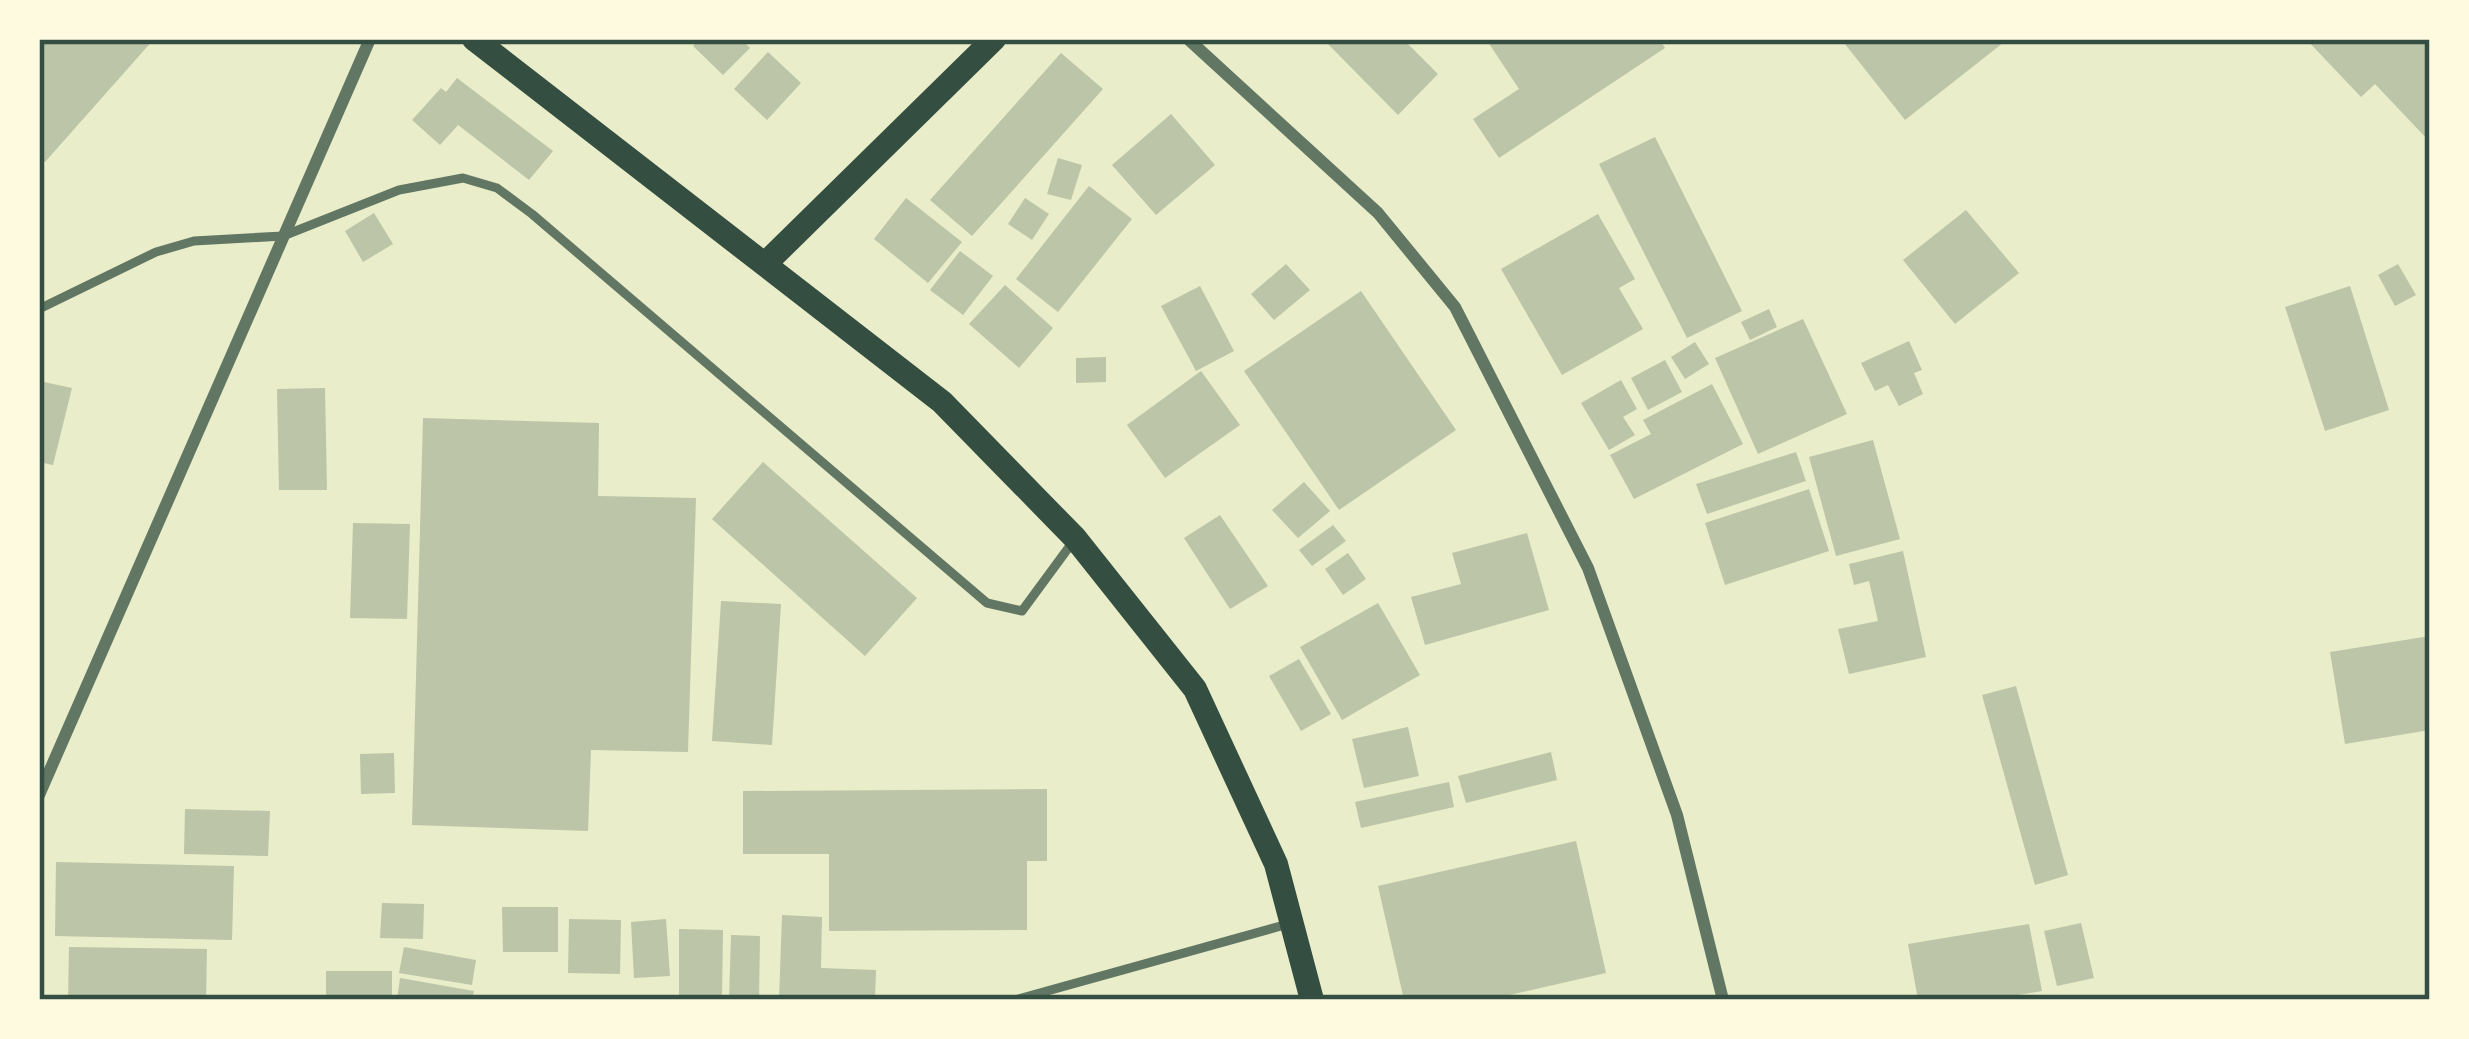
<svg xmlns="http://www.w3.org/2000/svg" width="2469" height="1039" viewBox="0 0 2469 1039" font-family="Commissioner,sans-serif">
	<style>
		.building { fill: #bcc5a7 }
		.lines { fill: none; stroke-linecap: round; stroke-linejoin: round }
		.service { stroke: #617663; stroke-width: 9 }
		.minor { stroke: #617663; stroke-width: 12 }
		.secondary { stroke: #344e41; stroke-width: 24 }
		.neatline { fill: none; stroke: #344e41; stroke-width: 4.5 }
	</style>
	<rect width="100%" height="100%" fill="#e9edc9"/>
	<g class="building">
		<path d="M39,39h115l-109,123 -6,-5z"/>
		<path d="M700,39h41l9,9 -27,27 -30,-29z"/>
		<path d="M1323,39h80l35,35 -40,41z"/>
		<path d="M1486,39h173l6,9 -166,110 -26,-39 46,-30z"/>
		<path d="M1841,39h167l-103,81z"/>
		<path d="M2306,39h124v103l-55,-58 -14,13z"/>
		<path d="M768,52l33,31 -34,37 -33,-31z"/>
		<path d="M1061,53l42,36 -131,147 -42,-36z"/>
		<path d="M457,78l96,73 -24,29 -71,-55 -18,20 -28,-25 29,-32 5,4z"/>
		<path d="M1171,114l44,51 -59,50 -44,-50z"/>
		<path d="M1655,137l87,174 -55,27 -88,-174z"/>
		<path d="M1058,158l24,7 -11,35 -24,-6z"/>
		<path d="M1089,186l43,33 -74,93 -42,-33z"/>
		<path d="M906,198l56,44 -34,41 -54,-44z"/>
		<path d="M1025,198l24,16 -17,26 -24,-16z"/>
		<path d="M1966,210l53,63 -64,51 -52,-64z"/>
		<path d="M374,213l19,31 -30,18 -18,-31z"/>
		<path d="M1598,214l37,65 -16,9 24,41 -81,46 -61,-106z"/>
		<path d="M960,251l33,25 -30,39 -33,-25z"/>
		<path d="M1286,264l24,26 -36,30 -23,-26z"/>
		<path d="M2398,264l18,31 -21,11 -17,-31z"/>
		<path d="M1005,285l48,43 -34,40 -50,-44z"/>
		<path d="M1200,286l34,65 -38,20 -35,-65z"/>
		<path d="M2350,286l39,124 -64,21 -40,-124z"/>
		<path d="M1361,291l95,139 -117,80 -95,-139z"/>
		<path d="M1769,309l8,18 -27,13 -9,-18z"/>
		<path d="M1803,319l44,95 -89,40 -43,-96z"/>
		<path d="M1909,341l13,29 -8,3 9,21 -24,12 -11,-21 -13,6 -14,-28z"/>
		<path d="M1695,342l14,22 -24,15 -14,-22z"/>
		<path d="M1106,357v25l-30,1v-25z"/>
		<path d="M1665,360l17,32 -34,18 -17,-32z"/>
		<path d="M1201,371l39,54 -75,53 -38,-53z"/>
		<path d="M1621,380l16,29 -14,8 12,18 -26,15 -28,-47z"/>
		<path d="M39,381l33,7 -19,77 -14,-3z"/>
		<path d="M1712,384l31,60 -109,55 -24,-44 41,-21 -8,-14z"/>
		<path d="M325,388l2,102h-48l-2,-101z"/>
		<path d="M423,418l176,5 -1,73 98,2 -8,254 -97,-2 -3,81 -176,-6z"/>
		<path d="M1873,440l27,99 -64,17 -27,-99z"/>
		<path d="M1796,452l10,29 -99,33 -11,-30z"/>
		<path d="M763,462l154,136 -52,58 -153,-137z"/>
		<path d="M1304,482l26,29 -32,27 -26,-28z"/>
		<path d="M1809,489l20,62 -104,34 -20,-62z"/>
		<path d="M1220,515l48,71 -38,23 -46,-71z"/>
		<path d="M353,523l57,1 -3,95 -57,-1z"/>
		<path d="M1333,525l13,16 -34,25 -13,-16z"/>
		<path d="M1527,533l22,77 -124,35 -14,-48 50,-13 -9,-31z"/>
		<path d="M1903,551l23,106 -77,17 -11,-45 40,-8 -9,-40 -15,4 -5,-21z"/>
		<path d="M1348,553l18,26 -23,16 -18,-26z"/>
		<path d="M721,601l60,3 -9,141 -60,-4z"/>
		<path d="M1378,603l42,72 -78,45 -42,-73z"/>
		<path d="M2430,636v94l-85,14 -15,-92z"/>
		<path d="M1299,659l32,55 -30,17 -32,-55z"/>
		<path d="M2016,686l52,189 -33,10 -53,-190z"/>
		<path d="M1408,727l11,49 -55,12 -12,-49z"/>
		<path d="M1551,752l6,28 -91,23 -8,-27z"/>
		<path d="M394,753l1,40 -34,1 -1,-40z"/>
		<path d="M1449,782l5,25 -93,21 -6,-26z"/>
		<path d="M1047,789v72h-20v69l-198,1v-77h-86v-63z"/>
		<path d="M185,809l85,2 -2,45 -84,-2z"/>
		<path d="M1576,841l30,132 -118,27h-84l-26,-114z"/>
		<path d="M56,862l178,4 -2,74 -177,-4z"/>
		<path d="M382,903l42,1 -1,35 -43,-1z"/>
		<path d="M502,907h56v45h-55z"/>
		<path d="M782,915l40,2 -1,51 55,2 -1,30h-96z"/>
		<path d="M569,919l52,1 -1,54 -52,-1z"/>
		<path d="M666,919l4,57 -36,2 -3,-56z"/>
		<path d="M2081,923l13,55 -37,8 -13,-55z"/>
		<path d="M2029,924l13,67 -53,9h-13v-5l-30,5h-28l-10,-56z"/>
		<path d="M679,929l44,1 -1,68h-43z"/>
		<path d="M731,935l29,1 -1,64h-30z"/>
		<path d="M69,947l138,2 -1,51h-138z"/>
		<path d="M404,947l72,13 -4,25 -73,-12z"/>
		<rect x="326" y="971" width="66" height="29"/>
		<path d="M400,978l74,13 -2,9h-75z"/>
	</g>
	<g class="lines">
		<g class="service">
			<path d="M39,309l117,-57 38,-11 89,-5 116,-46 64,-12 34,10 35,26 455,389 35,8 50,-68"/>
			<path d="M1015,1000l273,-76"/>
		</g>
		<g class="minor">
			<path d="M1188,39l190,174 77,94 133,261 89,247 46,185"/>
			<path d="M39,795l331,-756"/>
		</g>
		<g class="secondary">
			<path d="M474,39l468,363 133,136 120,151 81,175 36,136"/>
			<path d="M765,264l229,-225"/>
		</g>
	</g>
	<rect width="2469" height="1039" fill="none" stroke="#fefae0" stroke-width="84"/>
	<rect x="42" y="42" width="2385" height="955" class="neatline"/>
</svg>
